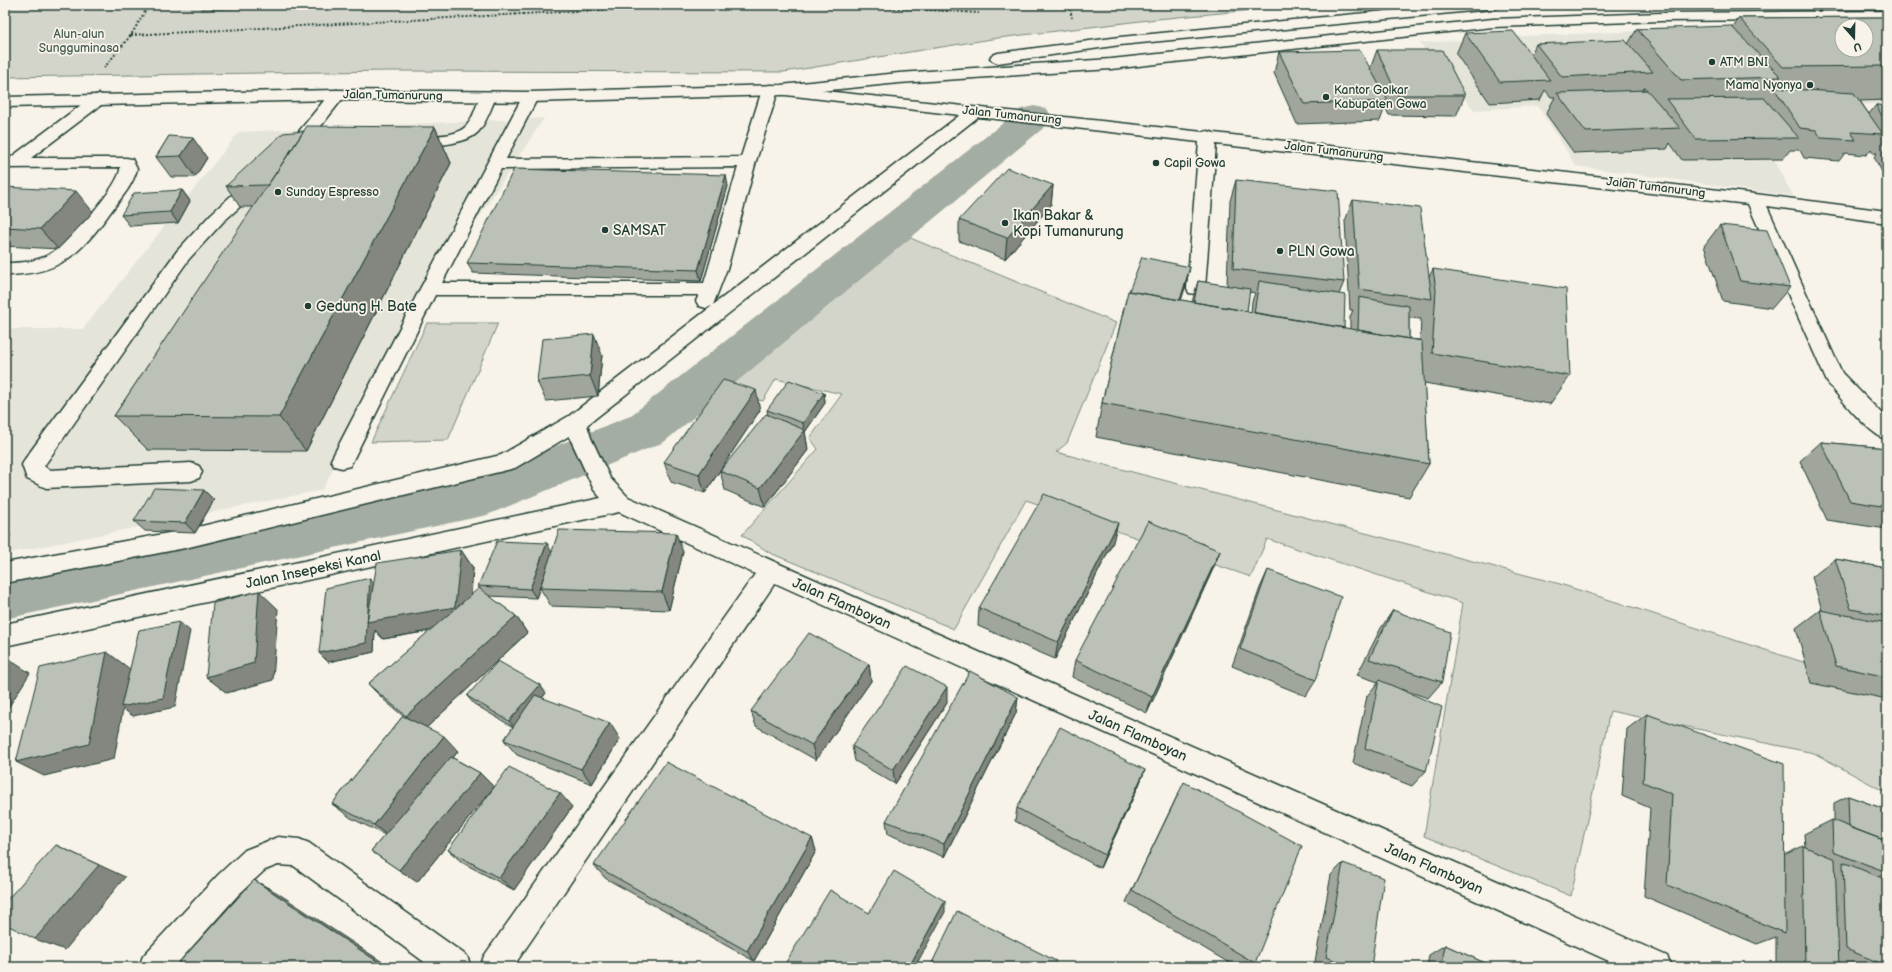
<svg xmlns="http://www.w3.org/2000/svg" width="1892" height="972" font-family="'Balsamiq Sans',sans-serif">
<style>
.built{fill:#e5e4d9}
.green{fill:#d3d5ca;stroke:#79897f}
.water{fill:#a4ada3;stroke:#6f8077}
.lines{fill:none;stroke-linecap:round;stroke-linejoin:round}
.canal{fill:#a4ada3;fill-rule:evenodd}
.street-casing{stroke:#1f3d34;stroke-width:3}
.secondary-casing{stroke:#1f3d34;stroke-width:3}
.path{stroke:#1f3d34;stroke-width:2;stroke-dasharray:2 2;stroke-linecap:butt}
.street{fill:#f7f3e8;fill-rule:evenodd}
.secondary{fill:#f7f3e8;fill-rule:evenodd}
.wall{fill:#a1a69d;stroke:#1f3d34;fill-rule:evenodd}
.shaded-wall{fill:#83877f;stroke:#1f3d34}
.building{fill:#bbc1b6;stroke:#1f3d34;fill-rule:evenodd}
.poi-dot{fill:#1f3d34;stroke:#f7f3e8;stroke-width:1.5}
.labels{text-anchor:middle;stroke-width:3.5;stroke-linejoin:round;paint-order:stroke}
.far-park-label{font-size:12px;fill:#435b52;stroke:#f7f3e8}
.far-poi-label{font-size:12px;fill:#1f3d34;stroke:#f7f3e8;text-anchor:start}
.far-street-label{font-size:12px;fill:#1f3d34;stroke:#f7f3e8}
.poi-label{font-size:14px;fill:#1f3d34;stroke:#f7f3e8;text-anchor:start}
.street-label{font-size:14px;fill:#1f3d34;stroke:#f7f3e8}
</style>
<rect width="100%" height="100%" fill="#f7f3e8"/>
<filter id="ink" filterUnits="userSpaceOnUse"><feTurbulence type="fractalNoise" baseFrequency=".025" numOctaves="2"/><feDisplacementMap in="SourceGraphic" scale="8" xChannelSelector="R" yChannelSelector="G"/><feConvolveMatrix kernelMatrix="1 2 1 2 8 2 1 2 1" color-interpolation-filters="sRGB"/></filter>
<g filter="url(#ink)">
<path class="built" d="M1887,27v77l-140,2 46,90 -217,-30 -38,-60 -64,4 -54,-67 104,-7 186,-8 132,22h24z
M544,118l-128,196 -94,176 -317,64v-225h78l156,-197z"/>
<path class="green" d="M5,5h1301l-149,14 -159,19 -214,34 -395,-1 -384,6z
M908,237l208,86 -49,120 -11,9 504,132 327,105v104l-73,-40 -204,-42 -39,185 -147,-60 39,-233 -196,-64 -16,38 -225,-77 -72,129 -184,-76 -28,-18 76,-86 -8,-11 32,-44 -66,-15 -13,22 -40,-9 51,-47z
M427,323h71l-50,117 -77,2z"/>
<path class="water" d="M207,5h108l-115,5z"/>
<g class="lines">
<path class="canal" d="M1034,106l13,3 5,8 -5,8 -383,317 -177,73 -482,104v-46l476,-97 149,-60 391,-307z"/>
<defs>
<path id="street" d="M770,85l433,47 5,-1 6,2 541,61 132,17v12l-120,-17 75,167 45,46v21c-18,-6 -47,-42 -60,-58l-79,-178 -532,-60 -11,144 -2,5 -7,1 -7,-1 -2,-5 12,-146 -221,-25 -391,308 4,13 19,40 18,19 1039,459 4,11h-49l-847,-384 -262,384h-33l4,-11 271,-382 -136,-62 -614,134v-22l596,-126 -7,-8 -25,-54 -54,32 -8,2 -322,78 -180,35v-20l180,-33 316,-75 68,-39 143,-110 -6,2 -7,-2 -3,-5 3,-6h-264l-85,171 -8,2 -8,-2 -3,-6 89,-171 104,-195h12l2,3 -32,62 235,-2 21,-67 2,-3zM777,94l183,21 -247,190 15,-39 28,-105zM738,167l-34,116h-262l59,-114z
M337,90l6,2 2,3 -2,3 -44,56 -6,1 -6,-1 -2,-4 2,-4 44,-54z
M488,92l6,2 2,3c-5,11 -9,24 -17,34 -11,14 -58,18 -75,13l-2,-3 2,-3c19,-5 50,3 63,-13 8,-9 9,-22 15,-31z
M99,94l6,2 2,3 -2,3 -74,56h95l6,1 5,10c-4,16 -15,28 -25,41 -31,43 -51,65 -107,65v-12c16,0 31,-1 45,-9 15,-8 73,-71 70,-87l-115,1v-10h5l83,-62z
M258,176l6,1 3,4 -3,4 -41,37 -34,37 -145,207 5,4 142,-7 8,3 3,6 -3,6 -8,3 -145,7 -19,-9 -5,-14 3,-6 152,-208 34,-37 41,-37z
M278,837l21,2 10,4 158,113 4,11h-40l-137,-101 -16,-1 -13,5 -27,25 -64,72h-35l4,-11 75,-81 27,-25z"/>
<path id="secondary" d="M1448,5h51l-2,3 -5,1 -372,36 -122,18 -5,-2 -3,-3 3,-3 5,-2 122,-16z
M1887,11v8l-226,2 -168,6 -382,42 -212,14 -118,12 -251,7 -193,-2 -332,7v-10l332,-7 193,2 251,-7 118,-12 212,-14 382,-40 168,-6z"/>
</defs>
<use href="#street" class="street-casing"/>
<use href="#secondary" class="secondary-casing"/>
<path class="path" d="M850,5l129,8
M1069,5l3,13
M131,35l559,-30
M104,68l27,-33 18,-30"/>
<use href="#street" class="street"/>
<use href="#secondary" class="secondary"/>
</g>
<path class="wall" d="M446,5h36l-3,5h-31z
M1887,17v83l-27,1 9,13 7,-9 11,1v75l-13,-24 3,-4h-4l-2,-4 -5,6 -21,-2 -6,8 -35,-3 -4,-8h-10l-7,9 -101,1 -12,-17 -3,6 -93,4 -28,-39 9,-17h-4l-6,-7 -5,10 -50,3 -34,-49 9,-21 66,22 5,-11h92l9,-15 96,-1 6,-10zM1645,87l2,3h-4z
M1377,50l88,45 -9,21 -67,-1 -4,-8 -5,14 -83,3 -23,-51 5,-21 91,17z
M435,127l16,36 -145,288 -158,-1 -34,-34 140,-209h-14l-14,-21z
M169,136l38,22 -12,19h-24l-15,-20z
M1236,180l108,102 -5,12 5,34 6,1v-12l3,-7h-3l-5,-89 8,-21 76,77 4,-8 137,107 -20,28 -126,-21 5,81 -20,33 -313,-60 6,-34 24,-104 64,-32 -5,21 -4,12 11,2 6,-21 29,5 3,-85zM1249,292l6,1 -3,8 -1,11 -4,-1zM1409,318l12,1 -1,21 -11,-1z
M1053,185l-2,20 -46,54 -46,-18v-21z
M728,186l-27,95 -228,-8 -6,-10z
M5,187l88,25 -35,37 -53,-3z
M182,190l8,11 -12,22 -48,3 -9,-11z
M1720,225l70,62 -18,21 -49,-7 -19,-55z
M602,355l-4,41 -52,5 -9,-20z
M824,393l1,10 -20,29 3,18 -43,57 -40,-17 -5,-19 48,-56 -1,-5z
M760,410l-55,83 -34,-11 -7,-20z
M1821,442l66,6v81l-60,-9 -27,-59z
M214,500l-19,33 -50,-2 -11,-10z
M1113,542l-58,117 -77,-33 1,-18z
M461,550l12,18 -2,28 10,-6 -3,-4 74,-34h131l-14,58 -118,-4 -11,-18 3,-8 -7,18 -47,-2 27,20 11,17 -101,95 32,23 -5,7 27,15 14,14 -77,95 -46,-31 14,-16 -34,-17 -19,-14 71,-88 -19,-16 -16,-16 62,-53 -47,8 -8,-9 -1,22 -46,10 -9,-9 51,-75 4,4z
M1220,551l-7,18 -66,144 -75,-36 3,-17z
M1835,559l52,9v131l-76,-16 -15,-55 24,-18h2l-10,-33z
M1268,570l48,110 -10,16 -74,-30 28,-78z
M1393,610l49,72 -14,16 -27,-9 25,82 -14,15 -59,-23 14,-67 11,-14 -21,-7 24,-47z
M869,664l2,17 -55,79 -60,-34 -5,-15z
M546,693l-4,5 78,41 -28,45 -75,-29 -13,-15 9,-13 -39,-23 -7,-8z
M1018,697l-2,16 -72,144 -56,-23 -2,-13z
M947,703l-52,81 -40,-23 -3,-15z
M1647,714l137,141 19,-9 2,1 -1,-13 28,-14 2,1v-18l14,-7 39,14v157h-111v-30l-19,7 -113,-48 6,-88 -28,-12 5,-67zM1883,874v4l-5,-2z
M1145,770l-6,15 -39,83 -85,-47 2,-13z
M1177,796l78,167 -4,4h-15l-110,-65z
M572,807l-58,83 -51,-27 -15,-13z
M812,838l4,13 -62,110 -149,-83 -11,-13z
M1343,863l28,104h-57l17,-92z
M1445,945l49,22h-67l2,-12z"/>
<path class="shaded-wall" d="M477,5h5l-3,5z
M435,127l16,36 -145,288 -27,-34z
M193,138l14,20 -12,19 -14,-21z
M726,175l2,11 -27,95 -3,-11z
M1053,185l-2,20 -46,54 2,-21z
M182,190l8,11 -12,22 -8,-11z
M76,191l17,21 -35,37 -18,-20z
M1190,267l-5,21 -14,44 5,-21z
M5,332l5,5 -5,8z
M594,334l8,21 -4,41 -8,-20z
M756,390l4,20 -55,83 -6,-19z
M824,393l1,10 -20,29 3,18 -43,57 -5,-19 44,-57 -1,-8z
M204,490l10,10 -19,33 -10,-10z
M1118,523l-5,19 -58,117 3,-17z
M5,531l6,4 -6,7z
M676,533l7,19 -14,58 -7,-18z
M547,543l5,10 -16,45 -6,-9z
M461,550l12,18 -5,56 -85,15 -8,-9 -1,22 -46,10 -9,-9 51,-75 8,9z
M1220,551l-7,18 -66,144 5,-16z
M259,591l19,18 -5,71 -46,13 -21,-16z
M516,616l11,17 -105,99 -16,-16z
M179,622l11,9 -15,76 -42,9 -10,-7 -9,50 -70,17 -28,-14 91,-110 23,17z
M5,657l25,16 -25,40z
M869,664l2,17 -55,79 -4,-15z
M540,685l6,8 -30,36 -7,-8z
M947,687v16l-52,81 -2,-14z
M1018,697l-2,16 -72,144v-13z
M610,723l10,16 -28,45 -11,-15z
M444,736l14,15 -66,88 -18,-14z
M1145,770l-6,15 -39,83 5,-13z
M480,773l14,14 -77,95 -18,-12z
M560,793l12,14 -58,83 -15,-12z
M812,838l4,13 -62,110 -7,-10z
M56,845l69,32 -60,73 -30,-11z
M254,880l22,12 114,75h-4z
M945,901v11l-30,55h-6z"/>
<path class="building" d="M1887,17v49l-104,1 -44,-49zM1842,26h24v24h-24z
M1731,26l50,51 -100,3 -44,-51z
M1513,31l37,49 -50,2 -35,-49z
M1625,40l28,32 -91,5 -26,-33z
M1360,50l28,51 -84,3 -25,-52z
M1377,50h65l23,45h-68z
M1774,88l80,5 29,41 -32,-2 5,8 -35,-2 -5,-8 -16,-2z
M1647,90l33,38 -94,4 -29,-39z
M1764,98l35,40 -103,1 -30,-40z
M1876,105l11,1v19z
M307,126l128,1 -156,290 -165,-1z
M304,131l-36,54 -42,1 57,-53z
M169,136l24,2 -12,18 -25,1z
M1007,168l46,17 -46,53 -48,-18z
M514,169l212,6 -28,95 -231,-7z
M1236,180l102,11 6,91 -111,-13z
M5,187l71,4 -36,38 -35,-2z
M182,190l-12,22 -49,3 13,-22z
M1353,200l67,8 12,91 -73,-10z
M1720,225l47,5 23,57 -50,-6z
M1142,257l48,10 -10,33 -51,-9z
M1433,269l133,20 4,87 -138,-23 4,-63z
M1198,281l52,8 -3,22 -53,-9z
M1259,281l86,14 -1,33 -90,-15z
M1128,291l294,50 7,123 -327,-61z
M1359,297l50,9v33l-51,-9z
M594,334l-4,42 -53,5 5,-42z
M723,380l33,10 -57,84 -35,-12z
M789,380l35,13 -21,30 -36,-13z
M766,414l39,16 -45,58 -40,-17z
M1821,442l66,6v59l-37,-6z
M154,488l50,2 -19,33 -51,-2z
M1044,494l74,29 -60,119 -79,-34z
M1148,521l72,30 -68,146 -77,-37z
M559,530l117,3 -14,59 -122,-4z
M497,541l50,2 -17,46 -52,-3z
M461,550l-6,57 -88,15 10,-59z
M1835,559l52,9v48l-36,-7z
M1268,570l73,27 -25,83 -76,-31z
M370,578l-4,65 -47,10 7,-65z
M479,588l37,28 -110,100 -38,-32z
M259,591l-5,72 -48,14 7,-74z
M1393,610l57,22 -8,50 -73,-23z
M1820,610l67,13v54l-51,-11z
M179,622l-16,76 -42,9 18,-77z
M809,633l60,31 -57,81 -61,-34z
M107,652l-18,92 -73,18 24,-94z
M498,661l42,24 -31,36 -42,-25z
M907,666l40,21 -54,83 -41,-24z
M970,671l48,26 -74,147 -58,-23z
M1379,680l63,27 -16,64 -61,-23z
M535,695l75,28 -29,46 -77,-29z
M1647,714l137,50 1,169 -118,-48 5,-91 -29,-12z
M403,716l41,20 -70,89 -42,-21z
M1060,727l85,43 -40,85 -88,-47z
M451,757l29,16 -81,97 -28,-19z
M666,762l146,76 -65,113 -153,-86z
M509,767l51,26 -61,85 -51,-28z
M1184,782l118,64 -47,117 -123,-73z
M1848,796l39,14v35h-1v-4l-37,-14z
M1832,820l54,21 1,31 -54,-20z
M56,845l43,20 -64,74 -30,-15v-22z
M1803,846l32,13 4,108h-34z
M1843,862l44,18v86l-41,-17z
M1343,863l41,15 -13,89h-18l-27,-10z
M894,871l51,30 -36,66h-126l47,-77 39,23z
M254,880l132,87h-211z
M957,911l99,50 -3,6h-123z
M1445,945l49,22h-53z"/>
</g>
<g class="poi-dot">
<circle cx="1712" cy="62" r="4"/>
<circle cx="1810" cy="85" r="4"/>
<circle cx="1326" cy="97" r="4"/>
<circle cx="1156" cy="163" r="4"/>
<circle cx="278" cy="192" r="4"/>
<circle cx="1005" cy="223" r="4"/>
<circle cx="605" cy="230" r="4"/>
<circle cx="1280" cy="251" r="4"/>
<circle cx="308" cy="306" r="4"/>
</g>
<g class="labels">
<g class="far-park-label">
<text x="79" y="38">Alun-alun<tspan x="79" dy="14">Sungguminasa</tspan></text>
</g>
<g class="far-poi-label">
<text x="1720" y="66">ATM BNI</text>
<text x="1802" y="89" text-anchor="end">Mama Nyonya</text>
<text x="1334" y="94">Kantor Golkar<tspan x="1334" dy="14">Kabupaten Gowa</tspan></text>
<text x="1164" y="167">Capil Gowa</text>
<text x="286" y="196">Sunday Espresso</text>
</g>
<g class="far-street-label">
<text transform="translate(393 95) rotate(1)" y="4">Jalan Tumanurung</text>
<text transform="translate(1012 115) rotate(6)" y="4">Jalan Tumanurung</text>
<text transform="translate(1334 151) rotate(7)" y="4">Jalan Tumanurung</text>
<text transform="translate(1656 187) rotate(7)" y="4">Jalan Tumanurung</text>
</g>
<g class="poi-label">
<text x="1013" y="220">Ikan Bakar &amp;<tspan x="1013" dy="16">Kopi Tumanurung</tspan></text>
<text x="613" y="235">SAMSAT</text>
<text x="1288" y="256">PLN Gowa</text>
<text x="316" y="311">Gedung H. Bate</text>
</g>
<g class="street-label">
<text transform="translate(313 569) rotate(-12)" y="5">Jalan Insepeksi Kanal</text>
<text transform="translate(842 603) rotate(24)" y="5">Jalan Flamboyan</text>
<text transform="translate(1138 735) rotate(24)" y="5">Jalan Flamboyan</text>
<text transform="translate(1434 868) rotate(24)" y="5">Jalan Flamboyan</text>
</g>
</g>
<rect width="1892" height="972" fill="none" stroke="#f7f3e8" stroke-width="20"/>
<rect x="10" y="10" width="1872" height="952" fill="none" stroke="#1f3d34" stroke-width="1.5" filter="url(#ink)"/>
<g transform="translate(1854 38) rotate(160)"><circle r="19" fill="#f7f3e8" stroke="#a1aaa0"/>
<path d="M0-3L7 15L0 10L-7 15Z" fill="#1f3d34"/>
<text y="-6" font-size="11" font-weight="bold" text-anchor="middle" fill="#1f3d34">U</text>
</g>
</svg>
